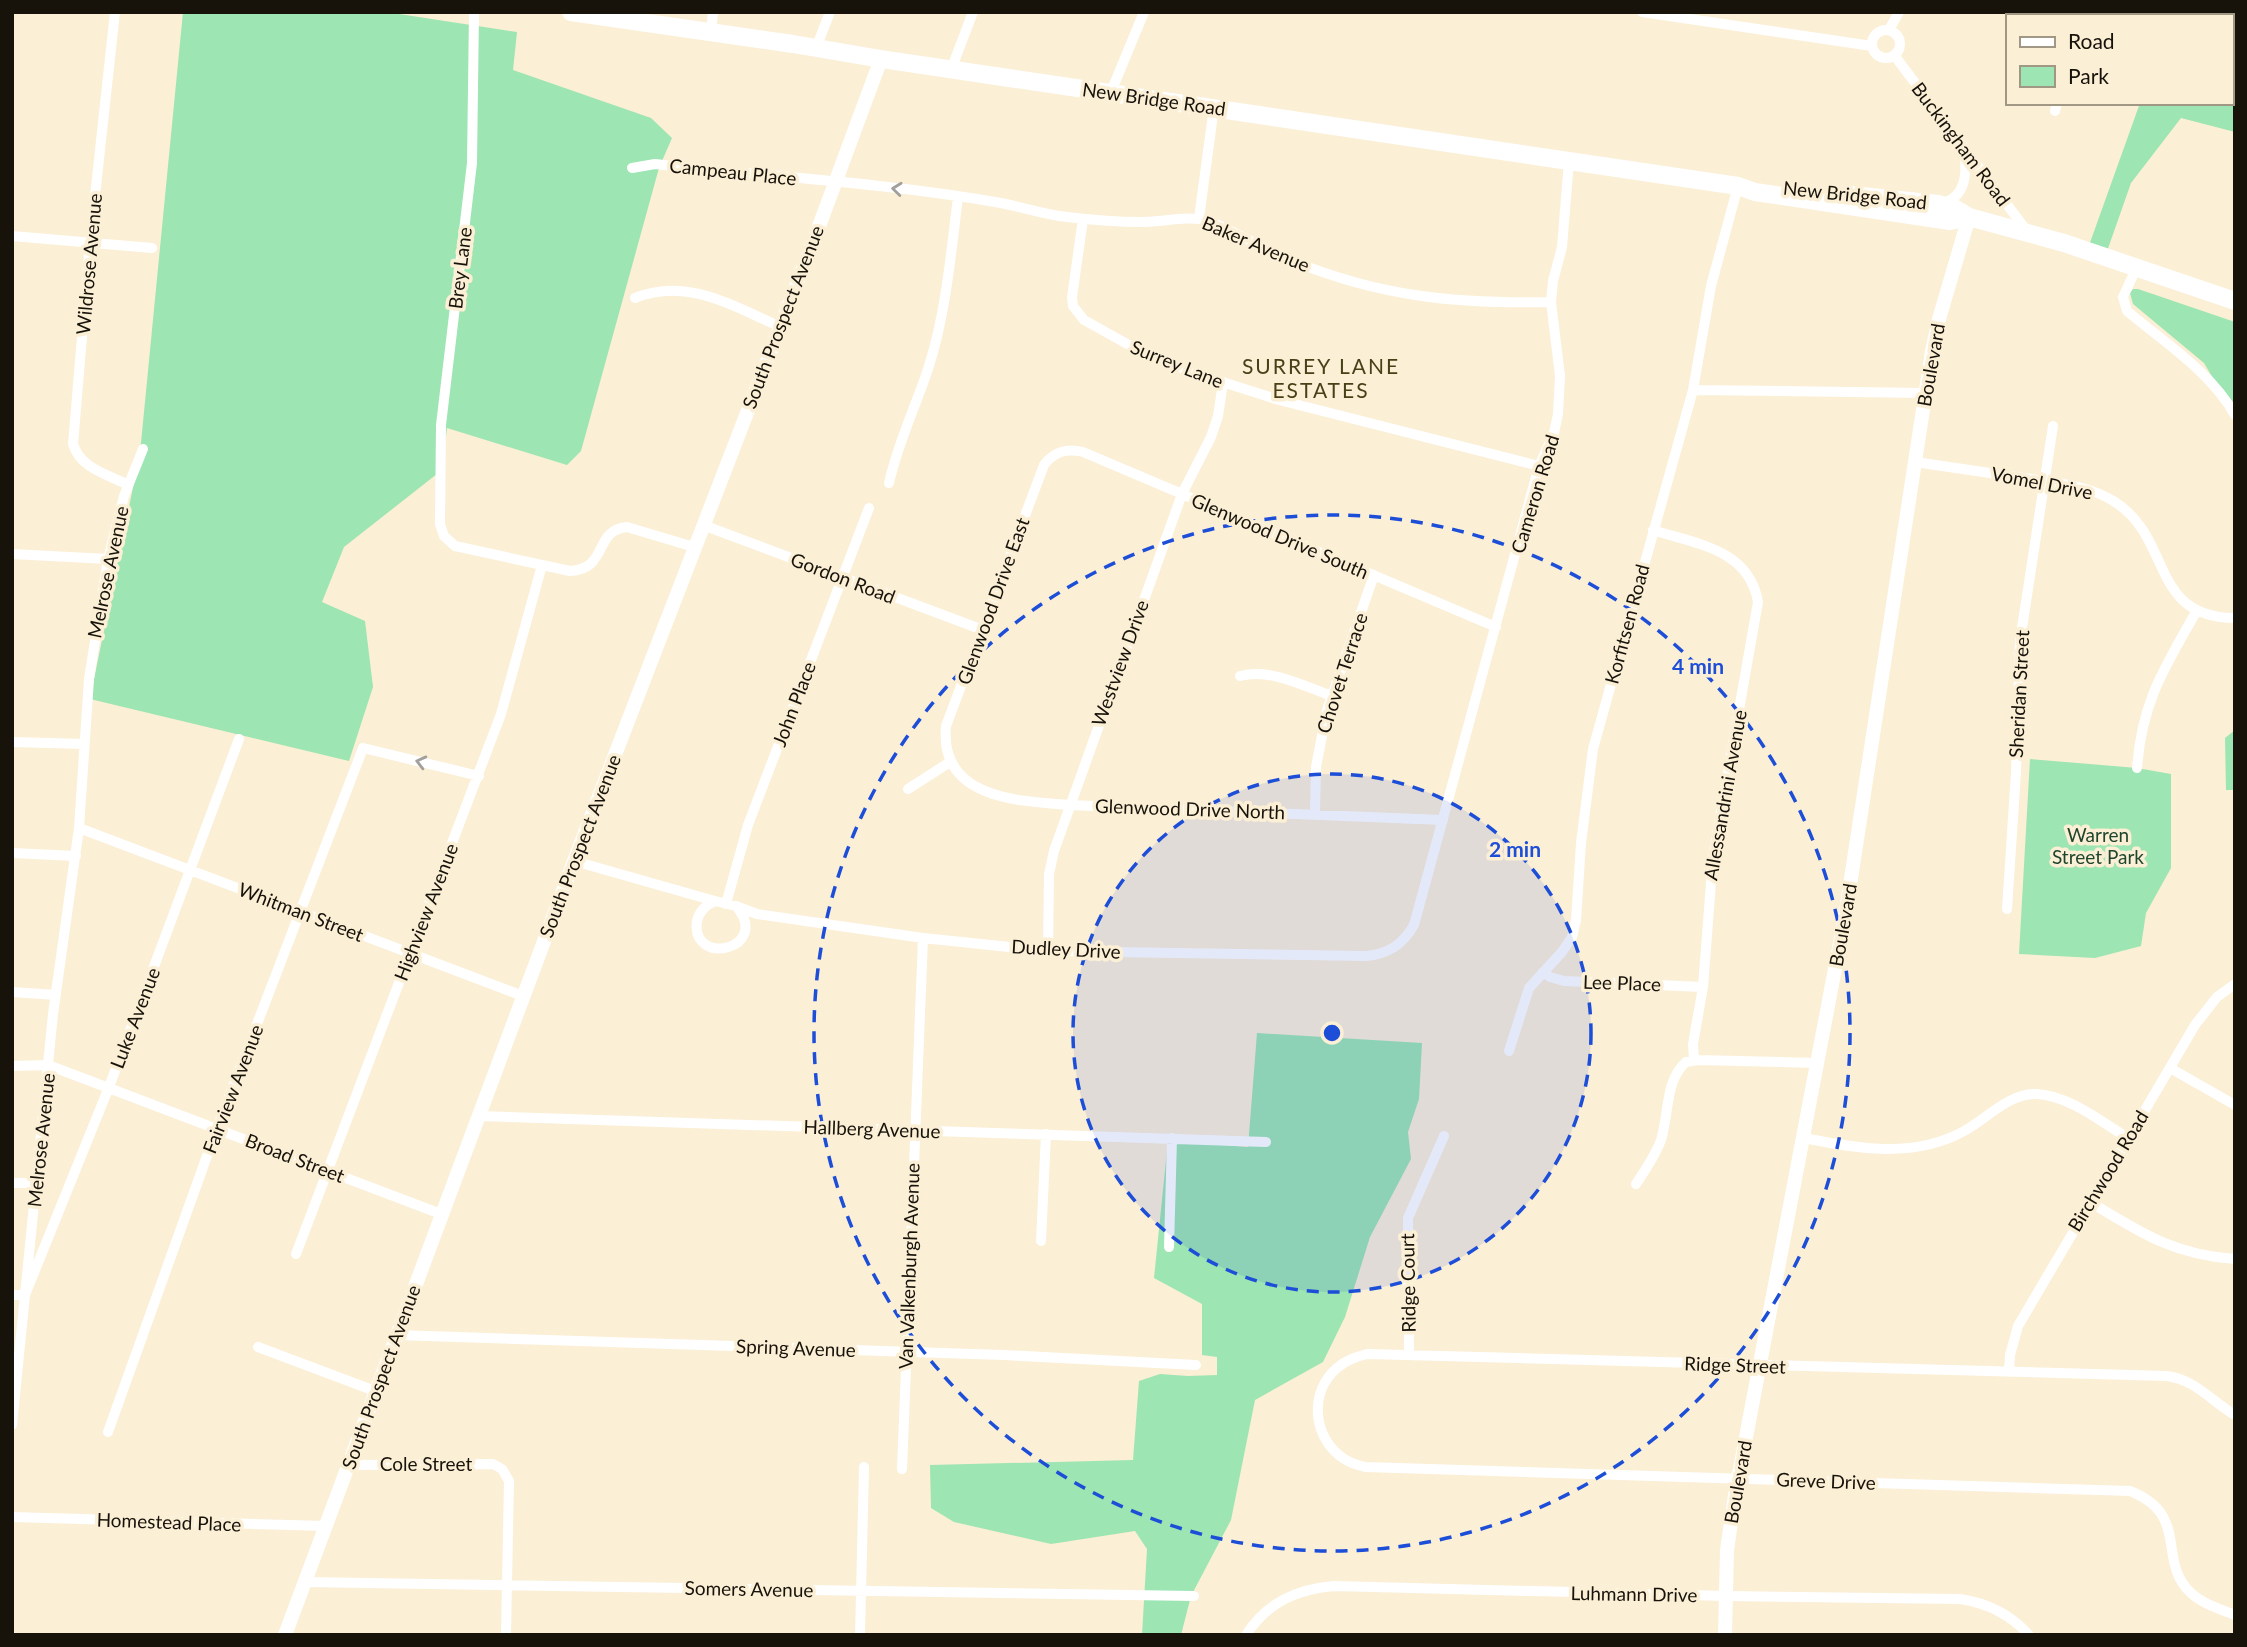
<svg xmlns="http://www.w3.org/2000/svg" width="2247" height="1647" font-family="Lato,sans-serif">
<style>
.green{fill:#9de5b2}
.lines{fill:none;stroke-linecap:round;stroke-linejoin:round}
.minor{stroke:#fff;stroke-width:10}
.tertiary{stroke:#fff;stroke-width:14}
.primary{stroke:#fff;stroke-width:18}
.oneway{stroke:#a2a09d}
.ring{fill:none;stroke:#1d4ed8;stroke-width:3.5;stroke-dasharray:12 9}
.labels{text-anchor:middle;stroke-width:7;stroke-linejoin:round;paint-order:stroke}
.street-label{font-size:19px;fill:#17120a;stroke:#fbefd6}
.park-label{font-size:19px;fill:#1f462d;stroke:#fbefd6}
.neighbourhood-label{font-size:21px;letter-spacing:2px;fill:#484118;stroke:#fbefd6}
.centre{fill:#1d4ed8;stroke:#fbefd6;stroke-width:3.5}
.ring-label{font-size:21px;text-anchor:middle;font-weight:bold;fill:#1d4ed8;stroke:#fbefd6;stroke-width:7;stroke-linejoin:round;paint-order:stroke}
</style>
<rect width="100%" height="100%" fill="#fbefd6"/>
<path class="green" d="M183,12h203l131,20 -4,38 138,48 21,20 -13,30 -78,283 -14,14 -120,-37 -5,42 -98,77 -22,55 43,19 8,66 -24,74 -259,-62 50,-246z
M2173,12h62v120l-54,-14 -50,65 -26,74 -18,-6 53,-148h91v-87h-60z
M2133,289h5l97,33v93l-31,-52 -71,-59 -3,-11z
M2235,730v60h-9l-1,-52z
M2030,759l107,9 34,6v94l-25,45 -5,33 -46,12 -76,-4z
M1257,1033l165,10 -3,56 -11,33 3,27 -41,78 -25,80 -22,45 -68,38 -24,120 -40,76 -10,39h-39l5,-86 -12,-18 -84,13 -97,-22 -23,-14 -1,-43 203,-5 6,-79 21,-7 28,2 29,-1v-18l-15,-2v-51l-48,-26 14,-137 80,6z"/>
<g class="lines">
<path class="minor" d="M115,12l-25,230 -17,202c7,24 34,30 55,41
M474,12l-2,151 -31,262 -1,99 4,12 11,10 115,25c39,-2 23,-41 57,-44l67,20
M1642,12l230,34
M2092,16l2,-4
M1889,30l10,-18
M1872 44a14 14 0 1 1 28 0a14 14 0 1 1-28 0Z
M711,32l2,-20
M816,48l14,-36
M1894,55l133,176
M951,70l22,-58
M1111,92l33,-80
M2055,111l2,-8
M632,168l23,-4c112,12 229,19 340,38 24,4 47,12 72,15 25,3 50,5 75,5 23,0 45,-7 68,-1 28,13 55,28 83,40 88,36 164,43 258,41
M1940,204c27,-6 28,-33 23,-55
M1199,218l15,-111
M1083,219l-11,78 1,9 11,14 45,25 62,27 88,28 260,66
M12,236l140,12
M2136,269l-13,28 4,14c37,31 84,61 108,104
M635,298c52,-21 97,8 144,28
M1693,390l233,3
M1915,462c34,5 68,10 102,15 33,5 70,7 98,25 58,37 34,115 120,116
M889,483c9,-41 27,-77 40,-117 17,-54 22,-113 29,-169
M703,525l280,105
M1653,530c43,14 96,19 105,72l-45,255 -10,130 -10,57 1,16
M12,554l96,5
M1240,676c31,-8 63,10 92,20
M12,742l72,2
M2137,768c5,-67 27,-99 59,-156
M908,789l42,-27
M1315,814l1,-47 11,-57 47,-135
M1443,820l-374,-15c-53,-4 -130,-7 -123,-79l98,-261c10,-13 22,-17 39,-13l413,175
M79,828l444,168
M12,853l64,3
M574,861l141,40
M726,904l22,-79 121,-317
M736,906c37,43 -46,62 -39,15 2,-10 9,-16 18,-20l21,5 21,8 166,24 125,13 318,5c23,-2 37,-12 48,-31l125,-459 15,-33 4,-19 2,-38 -9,-74 2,-21 9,-34 7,-86
M2007,909l9,-137 4,-131 33,-215
M1048,951l1,-77 5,-23 128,-357 29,-57 7,-21 5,-33
M1543,972l7,5 14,4 139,6
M12,992l44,3
M1509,1051l20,-63 33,-36 10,-15 4,-17 5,-77 12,-94 100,-359 18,-104 27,-100
M12,1066l36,-1 393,149
M2170,1068l65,37
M478,1116l788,26
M1804,1138c55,11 111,21 162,-8 23,-13 43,-37 71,-36 33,2 63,27 91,44
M12,1183h25
M1636,1184c10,-15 19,-28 25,-44 8,-25 4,-60 25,-78l12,-2 120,3
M2090,1202c51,31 84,53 145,57
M1041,1241l5,-107
M1169,1247l3,-109
M296,1254l205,-540 41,-149
M12,1295h13l84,-208 130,-348
M396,1335l608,20 192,10
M258,1347l117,44
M1409,1355l-1,-137 36,-82
M2009,1372l1,-17 8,-29 177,-301 22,-28 18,-13
M2235,1415c-24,-14 -39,-35 -68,-39l-800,-22c-11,3 -21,6 -30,14 -27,23 -25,66 3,88 7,6 17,9 25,11l765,24c61,24 26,70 61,102 12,11 29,16 44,22
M12,1425l41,-411 26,-186 10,-149 19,-120 16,-63 19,-47
M108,1432l109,-304 146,-380 116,28
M349,1465l144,-1 9,5 7,12 -3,154
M902,1469l21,-531
M12,1517l313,9
M304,1582l890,14
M860,1635l4,-168
M1246,1635c21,-32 50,-46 88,-49l392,10 234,3c28,4 50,15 69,36"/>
<path class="tertiary" d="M285,1635l289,-774 244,-632 63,-170
M1725,1635l2,-85 8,-55 111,-584 86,-560 7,-32 30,-102"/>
<path class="primary" d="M571,12l222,32 88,15 857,127 17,6 195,29 19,-4
M1852,195l86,9 16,4 15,9 95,26 171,58"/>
</g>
<defs><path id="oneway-chevron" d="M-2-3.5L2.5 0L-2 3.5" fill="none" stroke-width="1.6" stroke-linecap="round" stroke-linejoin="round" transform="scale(1.75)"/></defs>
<g class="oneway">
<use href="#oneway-chevron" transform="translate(897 189) rotate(-174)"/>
<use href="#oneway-chevron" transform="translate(421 762) rotate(-166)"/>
</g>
<circle cx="1332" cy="1033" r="259" fill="#1d4ed8" fill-opacity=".12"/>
<g class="ring">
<circle cx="1332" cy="1033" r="259"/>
<circle cx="1332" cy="1033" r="518"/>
</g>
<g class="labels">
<g class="street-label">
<text transform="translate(1154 99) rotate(8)" y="7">New Bridge Road</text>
<text transform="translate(1961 144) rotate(53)" y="7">Buckingham Road</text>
<text transform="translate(733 172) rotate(6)" y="7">Campeau Place</text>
<text transform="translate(1855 195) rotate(6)" y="7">New Bridge Road</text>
<text transform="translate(1256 244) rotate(23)" y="7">Baker Avenue</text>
<text transform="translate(89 264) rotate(-85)" y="7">Wildrose Avenue</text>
<text transform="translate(460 268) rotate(-83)" y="7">Brey Lane</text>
<text transform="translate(783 317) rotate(-69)" y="7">South Prospect Avenue</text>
<text transform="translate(1177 364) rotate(22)" y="7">Surrey Lane</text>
<text transform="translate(1931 365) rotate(-80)" y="7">Boulevard</text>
<text transform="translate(2042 483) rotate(11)" y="7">Vomel Drive</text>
<text transform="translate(1535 494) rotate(-73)" y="7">Cameron Road</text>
<text transform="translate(1280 536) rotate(23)" y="7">Glenwood Drive South</text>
<text transform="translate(108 572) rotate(-78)" y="7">Melrose Avenue</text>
<text transform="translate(843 578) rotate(21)" y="7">Gordon Road</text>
<text transform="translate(993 601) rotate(-70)" y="7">Glenwood Drive East</text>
<text transform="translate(1627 624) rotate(-75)" y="7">Korfitsen Road</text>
<text transform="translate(1120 663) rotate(-70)" y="7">Westview Drive</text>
<text transform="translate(1342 673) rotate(-72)" y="7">Chovet Terrace</text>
<text transform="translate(2019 694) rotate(-87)" y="7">Sheridan Street</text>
<text transform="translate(794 704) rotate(-69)" y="7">John Place</text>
<text transform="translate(1725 795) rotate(-80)" y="7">Allessandrini Avenue</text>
<text transform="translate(1190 809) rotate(2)" y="7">Glenwood Drive North</text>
<text transform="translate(580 846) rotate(-69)" y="7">South Prospect Avenue</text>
<text transform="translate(301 912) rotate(21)" y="7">Whitman Street</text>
<text transform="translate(426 912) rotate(-69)" y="7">Highview Avenue</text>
<text transform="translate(1843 925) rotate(-80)" y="7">Boulevard</text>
<text transform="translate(1066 949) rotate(3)" y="7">Dudley Drive</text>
<text transform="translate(1622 983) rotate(2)" y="7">Lee Place</text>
<text transform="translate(135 1018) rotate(-69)" y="7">Luke Avenue</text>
<text transform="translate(233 1089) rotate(-69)" y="7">Fairview Avenue</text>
<text transform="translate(872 1129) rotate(2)" y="7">Hallberg Avenue</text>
<text transform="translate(41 1140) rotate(-84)" y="7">Melrose Avenue</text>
<text transform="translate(295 1158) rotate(21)" y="7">Broad Street</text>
<text transform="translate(2108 1171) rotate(-59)" y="7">Birchwood Road</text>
<text transform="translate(909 1266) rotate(-88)" y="7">Van Valkenburgh Avenue</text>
<text transform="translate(1408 1283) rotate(-91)" y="7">Ridge Court</text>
<text transform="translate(796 1348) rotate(2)" y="7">Spring Avenue</text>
<text transform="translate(1735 1365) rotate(2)" y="7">Ridge Street</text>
<text transform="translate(381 1377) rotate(-70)" y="7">South Prospect Avenue</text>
<text x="426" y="1471">Cole Street</text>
<text transform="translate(1826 1481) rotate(2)" y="7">Greve Drive</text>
<text transform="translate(1738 1482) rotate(-80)" y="7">Boulevard</text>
<text transform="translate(169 1522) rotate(2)" y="7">Homestead Place</text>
<text transform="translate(749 1589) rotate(1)" y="7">Somers Avenue</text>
<text transform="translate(1634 1594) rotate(1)" y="7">Luhmann Drive</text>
</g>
<g class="park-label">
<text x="2098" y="842">Warren<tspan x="2098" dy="22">Street Park</tspan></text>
</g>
<g class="neighbourhood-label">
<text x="1321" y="374">SURREY LANE<tspan x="1321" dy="24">ESTATES</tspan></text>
</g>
</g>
<circle cx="1332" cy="1033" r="10" class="centre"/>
<g class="ring-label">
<text x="1698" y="674">4 min</text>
<text x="1515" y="857">2 min</text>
</g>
<rect width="2247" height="1647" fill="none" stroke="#17120a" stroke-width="28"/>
<rect x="2006" y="14" width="228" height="91" fill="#fbefd6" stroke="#a09784" stroke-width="2"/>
<rect x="2020" y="37" width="35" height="10" fill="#ffffff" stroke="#a09784" stroke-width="2"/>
<text x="2068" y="49" font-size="21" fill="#17120a">Road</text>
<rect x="2020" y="66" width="35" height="21" fill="#9de5b2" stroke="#a09784" stroke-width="2"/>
<text x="2068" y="84" font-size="21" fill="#17120a">Park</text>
</svg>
